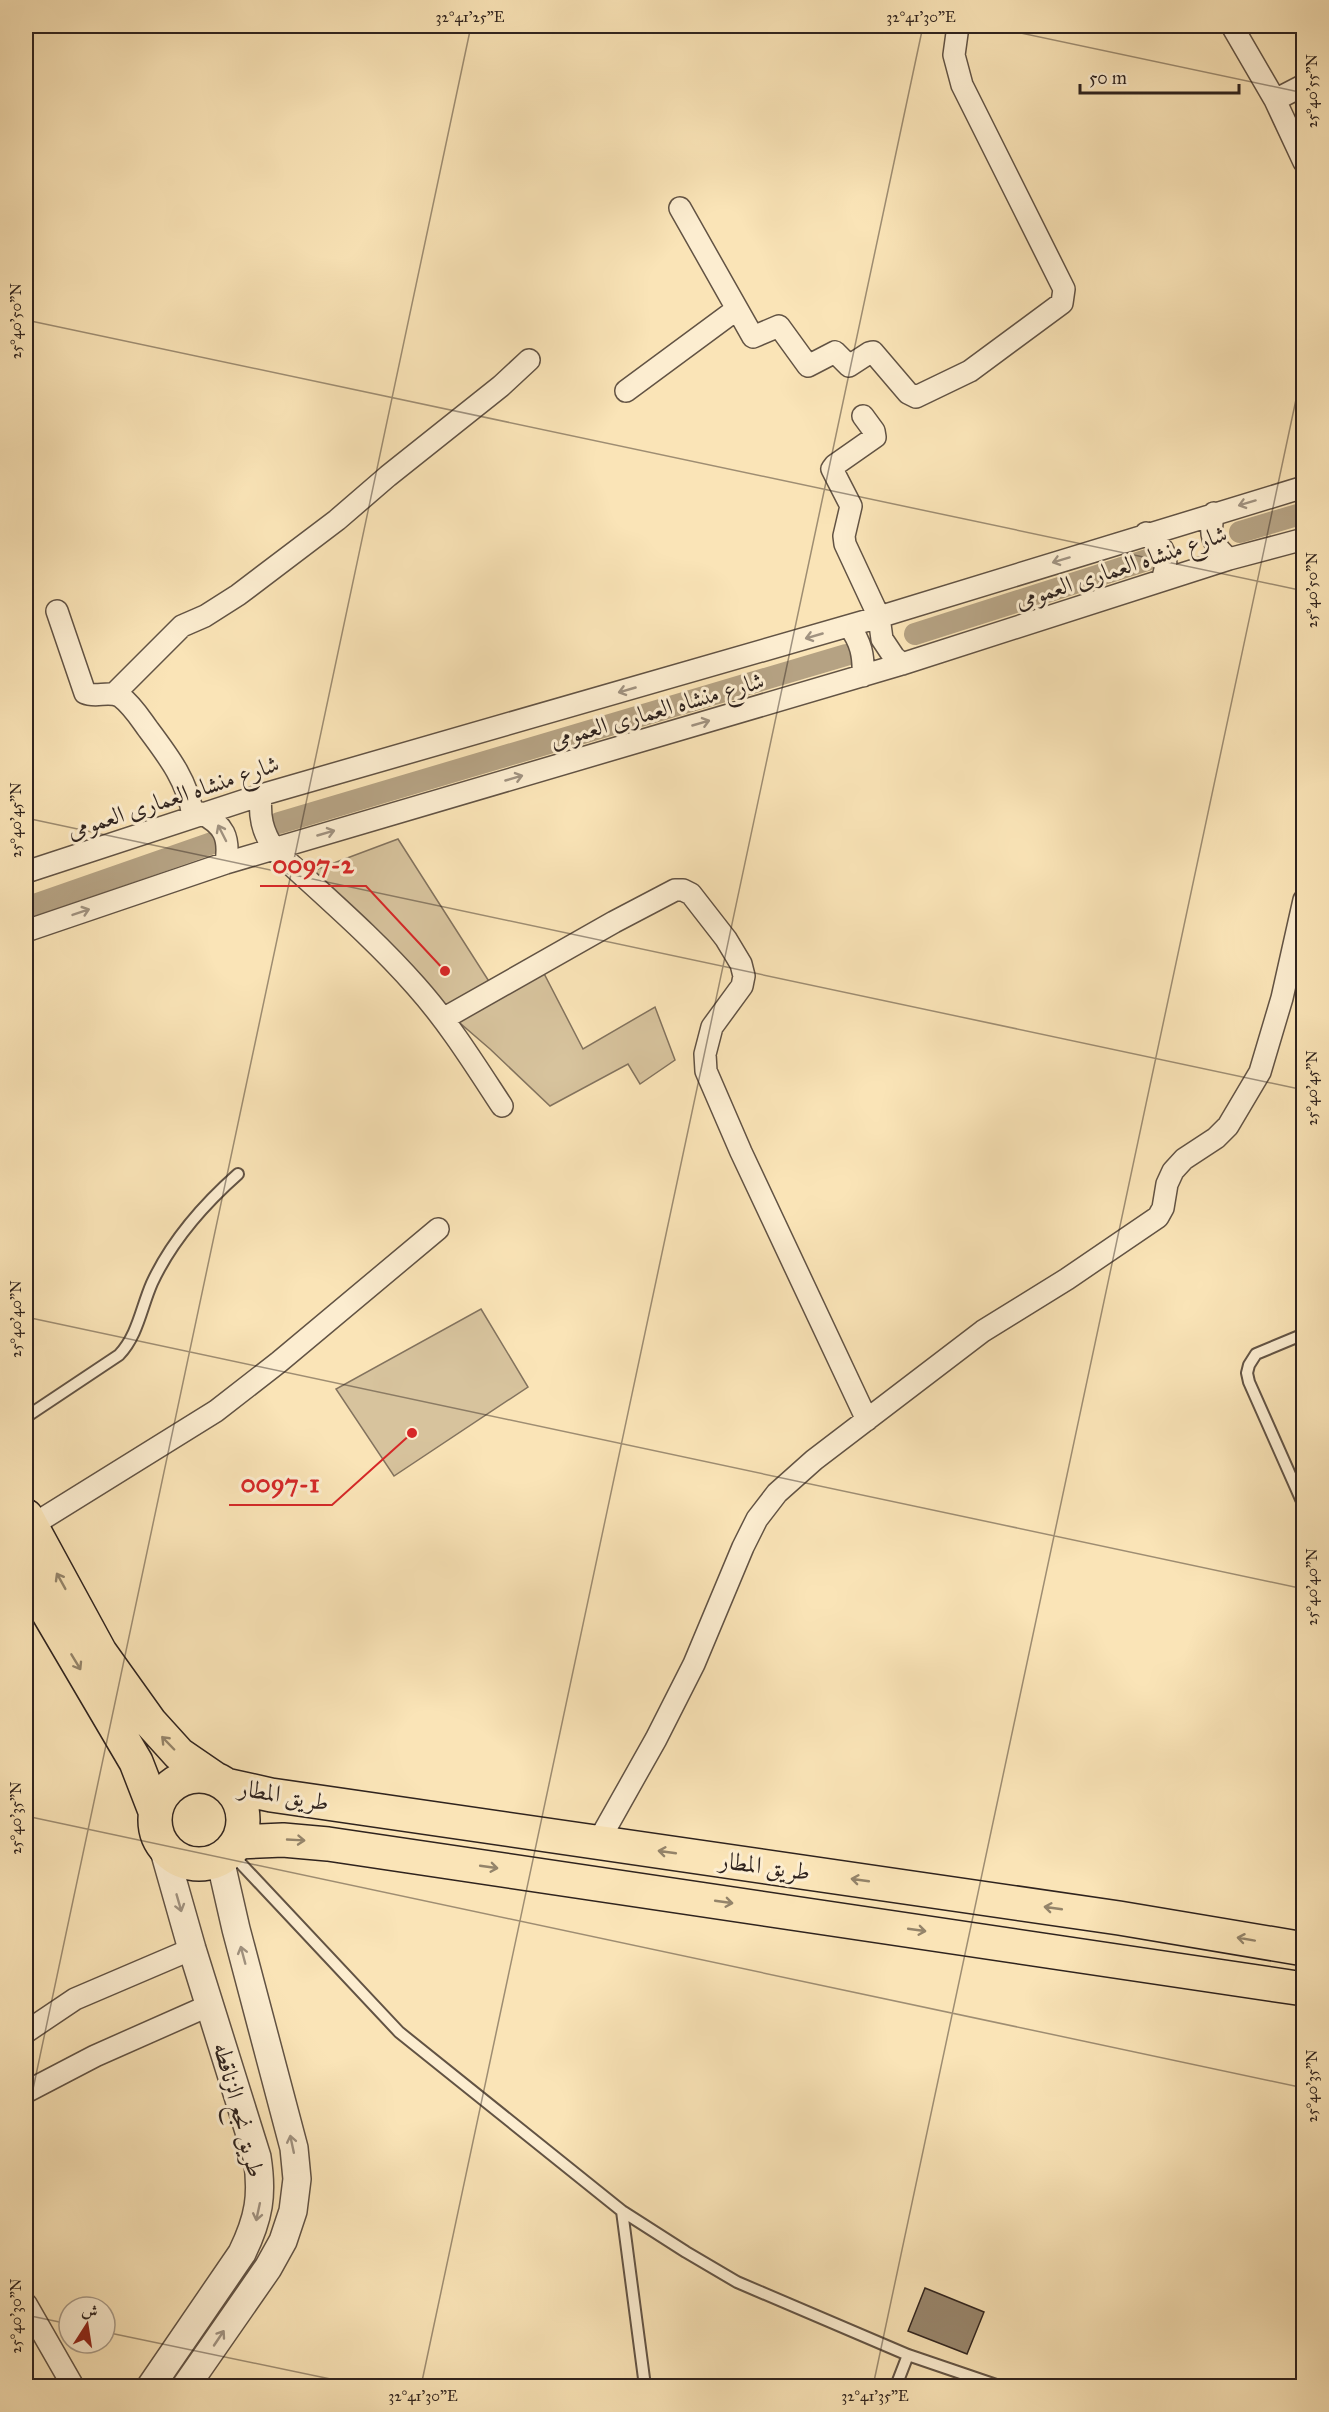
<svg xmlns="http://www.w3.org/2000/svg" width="1329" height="2412" font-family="'IM FELL Great Primer',Amiri,serif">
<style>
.green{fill:#d7c39d;stroke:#83735e;stroke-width:1.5}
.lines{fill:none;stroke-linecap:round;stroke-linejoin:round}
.canal{stroke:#b5a283;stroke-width:22}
.building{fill:#99876e;stroke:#2f231e;stroke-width:1.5}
.service-casing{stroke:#625344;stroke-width:14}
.minor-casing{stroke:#625344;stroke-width:24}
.tertiary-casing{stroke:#625344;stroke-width:30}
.primary-casing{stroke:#2f231e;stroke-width:36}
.service{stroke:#fcedd0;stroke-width:10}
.minor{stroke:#fcedd0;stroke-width:21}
.tertiary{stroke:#fcedd0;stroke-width:27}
.primary{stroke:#fae4b7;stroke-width:33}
.oneway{stroke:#a09280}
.oneway2{stroke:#94846a}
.ticks{fill:none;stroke:#2f231e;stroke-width:1.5;stroke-opacity:0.45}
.labels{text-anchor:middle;stroke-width:6;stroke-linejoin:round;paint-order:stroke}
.street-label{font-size:24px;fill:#2f231e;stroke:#fcedd0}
.leader{fill:none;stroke:#d62828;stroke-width:2}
.callout-dot{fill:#d62828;stroke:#fcedd0;stroke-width:2}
.callout-label{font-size:26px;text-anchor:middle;font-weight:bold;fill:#d62828;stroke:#fcedd0;stroke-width:6;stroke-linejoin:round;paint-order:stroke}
.neatline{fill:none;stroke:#2f231e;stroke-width:2}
.ticks-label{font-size:15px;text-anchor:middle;fill:#2f231e}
</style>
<rect width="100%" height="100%" fill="#fae4b7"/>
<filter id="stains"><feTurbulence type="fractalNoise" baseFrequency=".00333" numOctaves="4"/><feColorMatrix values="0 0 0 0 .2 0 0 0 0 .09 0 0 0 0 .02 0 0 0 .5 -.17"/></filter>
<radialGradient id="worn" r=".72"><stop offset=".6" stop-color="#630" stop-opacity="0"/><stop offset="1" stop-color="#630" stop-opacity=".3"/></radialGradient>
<path class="green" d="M398,839l92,144 47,-23 46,89 72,-42 20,53 -35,24 -12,-20 -78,42 -60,-57 -58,-50 -125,-126z
M481,1309l47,78 -134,89 -58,-87z"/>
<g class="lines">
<path class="canal" d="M1240,532l64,-19
M915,634l232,-74
M279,823l567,-168
M26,908l192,-67"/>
</g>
<path class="building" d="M925,2288l59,24 -17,42 -59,-23z"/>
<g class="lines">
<defs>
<path id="service" d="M1304,1334l-48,20 -7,11 -2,8 2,9 55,124
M26,1417l93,-62c19,-20 22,-47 33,-72 20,-43 51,-78 86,-109
M230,1852l169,180 223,179 64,41 51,30 171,73 91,31
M622,2211l23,175
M896,2386l12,-31"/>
<path id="minor" d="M1232,26l43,74 29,62
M1275,100l29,-15
M680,208l73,129 26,-11 29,40 27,-14 14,14 20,-13 4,-1 35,41 8,4 54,-26 92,-68 2,-14 -102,-204 -8,-30 4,-29
M626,391l111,-82
M863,416l11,15 1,6 -40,28 -3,4 19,37 -7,30 1,8 34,73 3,22 12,18 8,7
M1214,513c-6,21 -1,33 15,46
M1146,533c20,14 24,25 16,47
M57,611l28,82c11,5 25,-3 36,4 11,8 19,21 27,32 21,28 40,53 45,87
M849,626c12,16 15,30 14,50
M114,694l68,-68 23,-10 33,-21 99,-75 51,-44 113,-90 28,-26
M261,795c-2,21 1,36 13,54 48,45 99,88 142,137 33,37 59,79 86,120
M201,813c23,12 29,24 25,50
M26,872l235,-77 618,-178 425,-130
M26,931l200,-68 676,-199 327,-105 75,-20
M443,1019l171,-97 61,-32h8l8,4 35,45 15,25 3,12 -2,10 -30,41 -7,27 1,17 35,81 126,268
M31,1526l185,-115 63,-49 159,-133
M598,1842l58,-103 38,-75 49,-117 14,-28 20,-26 37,-33 169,-129 84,-52 91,-62 5,-9 4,-24 6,-13 11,-12 32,-21 12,-12 32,-54 22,-74 22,-98
M26,2032l49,-33 117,-50
M26,2092l69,-36 115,-51
M26,2304l47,82"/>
<path id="tertiary" d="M151,2386l91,-133c17,-35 21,-58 15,-96l-65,-208 -29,-102
M186,2386l82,-118 15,-27 10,-30 4,-32 -3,-31 -58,-219 -16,-70"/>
<path id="primary" d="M26,1516l74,136 50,70 29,32 35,24
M26,1575l110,187 19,49
M155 1820a44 44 0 1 1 88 0a44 44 0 1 1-88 0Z
M226,1785l45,10 848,123 185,31
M238,1842l45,-2 45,4 976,145"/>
</defs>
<use href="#service" class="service-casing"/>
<use href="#minor" class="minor-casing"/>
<use href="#tertiary" class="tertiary-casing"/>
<use href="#primary" class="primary-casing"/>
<use href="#service" class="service"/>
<use href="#minor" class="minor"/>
<use href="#tertiary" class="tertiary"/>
<use href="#primary" class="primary"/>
</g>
<defs><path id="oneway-shaft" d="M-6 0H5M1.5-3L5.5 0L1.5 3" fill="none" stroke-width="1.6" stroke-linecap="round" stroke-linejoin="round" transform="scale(1.5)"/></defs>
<g class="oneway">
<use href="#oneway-shaft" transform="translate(1247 503) rotate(163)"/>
<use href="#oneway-shaft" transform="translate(1061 560) rotate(163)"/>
<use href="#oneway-shaft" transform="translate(814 636) rotate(164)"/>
<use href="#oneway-shaft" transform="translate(627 690) rotate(164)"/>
<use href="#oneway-shaft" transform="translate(701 723) rotate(-16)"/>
<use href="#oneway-shaft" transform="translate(514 778) rotate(-16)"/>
<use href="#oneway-shaft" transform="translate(222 833) rotate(-117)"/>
<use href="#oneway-shaft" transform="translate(326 833) rotate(-16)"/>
<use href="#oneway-shaft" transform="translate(81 912) rotate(-19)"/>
<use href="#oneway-shaft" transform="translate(179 1903) rotate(74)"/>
<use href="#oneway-shaft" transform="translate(243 1955) rotate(-105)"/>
<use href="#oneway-shaft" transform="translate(292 2144) rotate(-102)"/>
<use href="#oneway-shaft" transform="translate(258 2212) rotate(102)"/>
<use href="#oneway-shaft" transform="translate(219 2338) rotate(-56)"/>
</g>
<g class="oneway2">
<use href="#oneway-shaft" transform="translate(61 1581) rotate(-119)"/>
<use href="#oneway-shaft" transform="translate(76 1662) rotate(59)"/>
<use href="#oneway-shaft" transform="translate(168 1743) rotate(-134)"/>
<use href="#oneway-shaft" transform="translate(296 1840) rotate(3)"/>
<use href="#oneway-shaft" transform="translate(667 1852) rotate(-172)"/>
<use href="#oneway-shaft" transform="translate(489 1867) rotate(8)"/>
<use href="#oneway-shaft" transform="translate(860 1880) rotate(-172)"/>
<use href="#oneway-shaft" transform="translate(724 1902) rotate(8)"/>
<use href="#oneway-shaft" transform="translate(1053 1908) rotate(-172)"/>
<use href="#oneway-shaft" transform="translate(917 1930) rotate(8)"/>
<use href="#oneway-shaft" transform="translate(1246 1939) rotate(-170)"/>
</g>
<path class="ticks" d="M988,26l316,67M26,320l1278,271M26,818l1278,272M26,1317l1278,272M26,1816l1278,272M26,2122l445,-2096M26,2315l43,9M105,2332l259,54M421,2386l502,-2360M873,2386l431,-2024"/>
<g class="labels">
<g class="street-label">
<text transform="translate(1121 567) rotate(-18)" y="8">شارع منشاه العمارى العمومى</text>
<text transform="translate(657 710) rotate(-16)" y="8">شارع منشاه العمارى العمومى</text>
<text transform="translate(173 797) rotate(-18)" y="8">شارع منشاه العمارى العمومى</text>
<text transform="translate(284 1795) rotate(10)" y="8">طريق المطار</text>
<text transform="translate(765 1866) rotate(8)" y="8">طريق المطار</text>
<text transform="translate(239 2110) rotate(75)" y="8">طريق نجع الزناقطه</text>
</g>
</g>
<path class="leader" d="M445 971L366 886H260M412 1433L332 1505H229"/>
<g class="callout-dot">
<circle cx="445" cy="971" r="6"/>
<circle cx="412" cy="1433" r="6"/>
</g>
<g class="callout-label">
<text x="313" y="873">0097-2</text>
<text x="280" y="1492">0097-1</text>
</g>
<rect width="1329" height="2412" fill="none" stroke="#fae4b7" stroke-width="66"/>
<g transform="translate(87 2325) rotate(12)"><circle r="28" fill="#fcedd0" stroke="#aa9c89" stroke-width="1.5"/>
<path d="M0-4.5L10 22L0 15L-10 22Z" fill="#8f2418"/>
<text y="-9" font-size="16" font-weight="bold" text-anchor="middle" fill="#2f231e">ش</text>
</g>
<path d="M1080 84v9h159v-9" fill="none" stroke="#2f231e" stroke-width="3"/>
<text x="1089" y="84" font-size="18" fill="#2f231e" stroke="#fcedd0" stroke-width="4.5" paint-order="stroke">50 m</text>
<rect x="33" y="33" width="1263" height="2346" class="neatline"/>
<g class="ticks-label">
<text x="470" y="22">32°41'25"E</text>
<text x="921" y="22">32°41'30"E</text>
<text transform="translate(1312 91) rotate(-90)" y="5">25°40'55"N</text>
<text transform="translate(16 321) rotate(-90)" y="5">25°40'50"N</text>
<text transform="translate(1312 590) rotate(-90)" y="5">25°40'50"N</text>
<text transform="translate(16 820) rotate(-90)" y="5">25°40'45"N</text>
<text transform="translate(1312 1088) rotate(-90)" y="5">25°40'45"N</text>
<text transform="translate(16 1319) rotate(-90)" y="5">25°40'40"N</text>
<text transform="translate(1312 1587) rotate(-90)" y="5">25°40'40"N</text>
<text transform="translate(16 1818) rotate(-90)" y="5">25°40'35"N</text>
<text transform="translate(1312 2086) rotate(-90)" y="5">25°40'35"N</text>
<text transform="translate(16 2316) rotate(-90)" y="5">25°40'30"N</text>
<text x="423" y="2401">32°41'30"E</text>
<text x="875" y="2401">32°41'35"E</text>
</g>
<rect width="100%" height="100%" filter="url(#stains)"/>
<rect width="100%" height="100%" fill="url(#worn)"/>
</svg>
